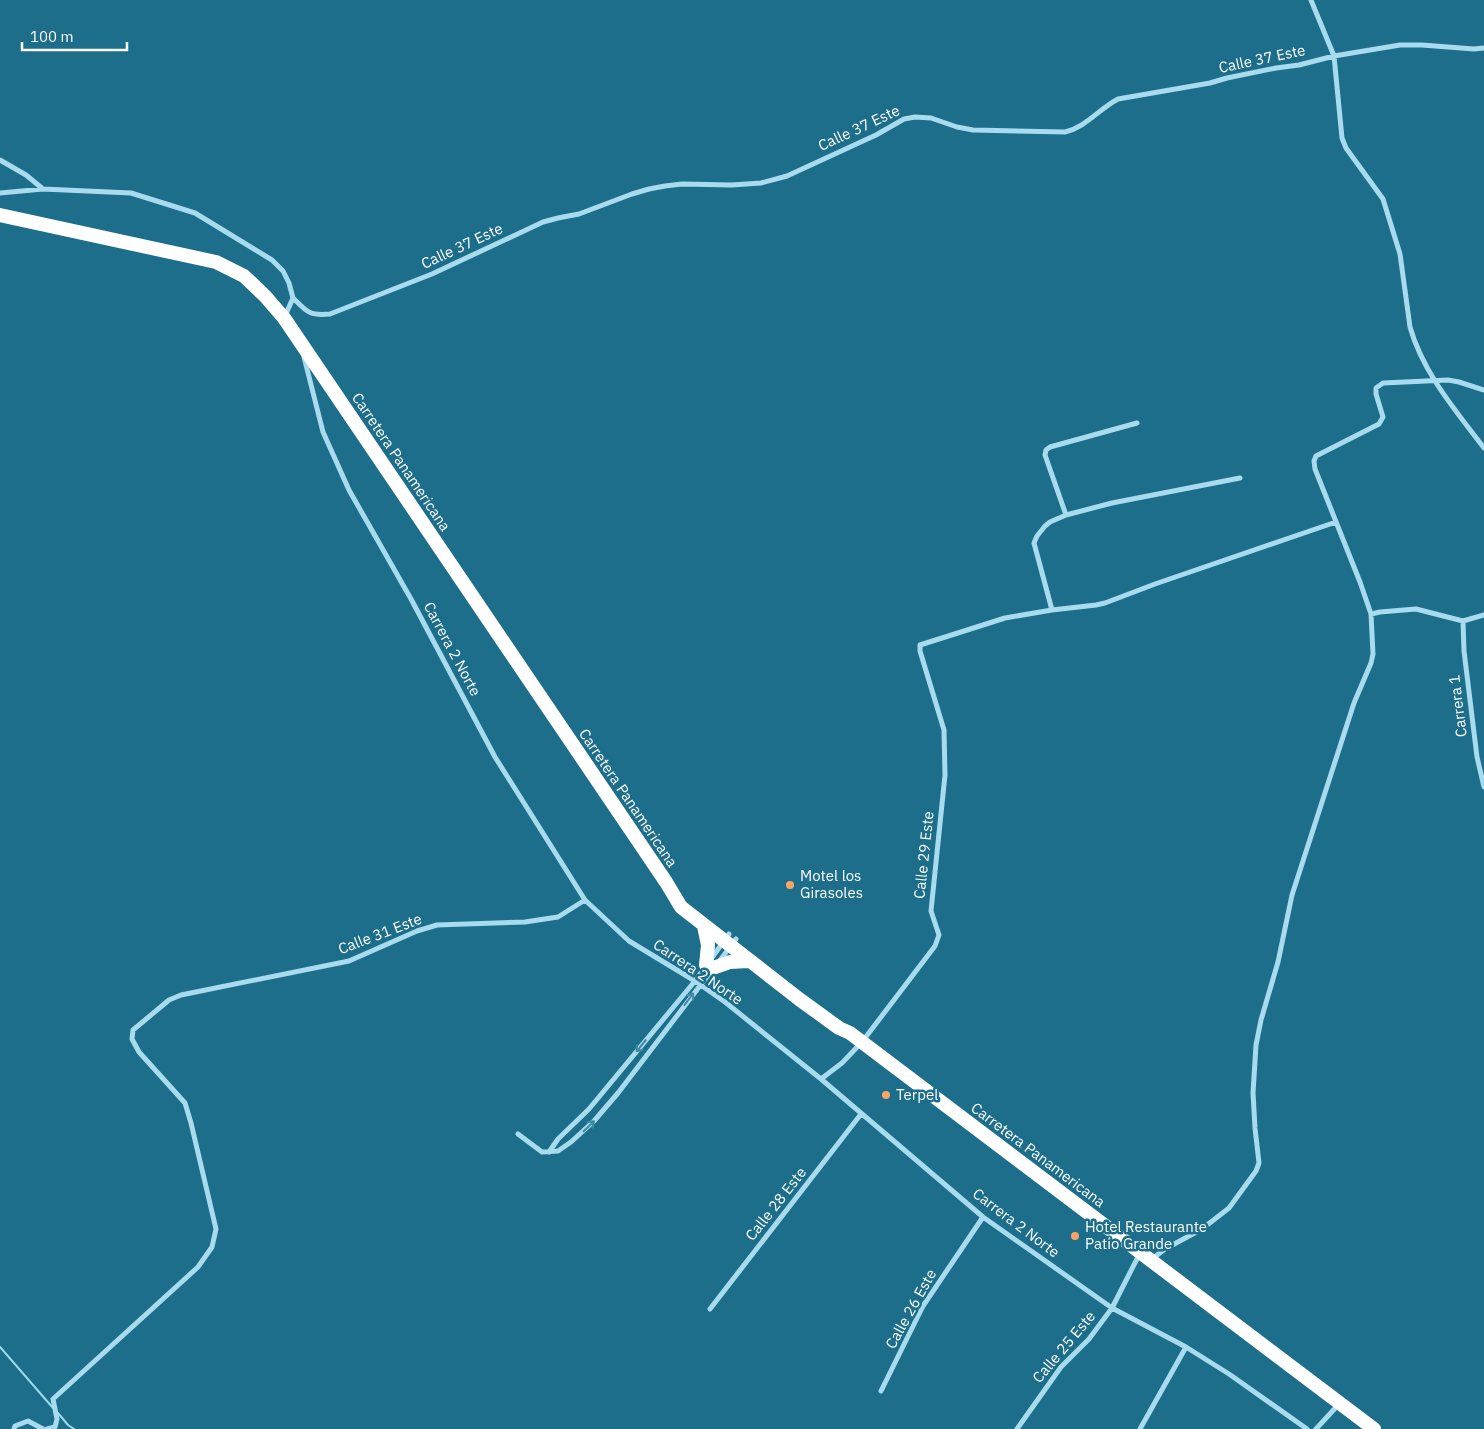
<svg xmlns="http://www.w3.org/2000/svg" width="1484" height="1429" font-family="'IBM Plex Sans',sans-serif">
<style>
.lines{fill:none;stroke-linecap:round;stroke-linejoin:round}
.stream{stroke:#9adbef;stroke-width:2}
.street{stroke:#a7dbed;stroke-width:5}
.highway{stroke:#fff;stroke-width:14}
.oneway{stroke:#3f89a4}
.poi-dot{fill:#fda465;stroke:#1c6e8b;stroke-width:2}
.labels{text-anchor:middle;stroke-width:5;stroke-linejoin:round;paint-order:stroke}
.street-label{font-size:15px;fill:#fff;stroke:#1c6e8b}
.poi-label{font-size:15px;fill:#fff;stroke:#1c6e8b;text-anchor:start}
</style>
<rect width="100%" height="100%" fill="#1c6e8b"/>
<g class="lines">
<path class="stream" d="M0,1347l53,61
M58,1413l10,12 6,4"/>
<path class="street" d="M1311,0l23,56 8,82 4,10 37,51 17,55 10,73c13,46 46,84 74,121
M0,160l26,15 17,14
M0,193l43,-4 88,4 64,20 77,47 11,11 6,12 4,15 -8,18
M293,298c14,14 16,18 37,16l102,-40 111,-52 15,-4 21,-4 53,-20 17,-5 16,-3 17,-2 50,1 29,-2 26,-7 89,-41 28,-16 11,-2 16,1 26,9 16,3 92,2c21,-5 34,-23 53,-33l92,-16 17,-5 49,-10 23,-3 35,-9 66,-11h22l52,4 10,-1
M304,357l19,75 26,58 62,109 84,158 90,143 44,41 66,40 30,21 96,77 162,138 129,91 74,39 43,27 78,55
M1066,515l-21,-60 1,-5 4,-3 87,-24
M1052,610l-18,-67 3,-7 8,-10 5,-4 16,-7 46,-12 128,-25
M1371,614l9,-2 36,-3 47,12 21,-6
M1463,621l1,30 13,106 7,30
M711,959l18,-25
M718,963l18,-24
M821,1079l21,-16 20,-21 73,-96 4,-11 -8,-24 14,-136 -1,-45 -24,-79v-6l85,-27 47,-8 44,-5 9,-2 50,-19 181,-62
M518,1134l24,18 16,-1 13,-9 23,-21 24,-28 94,-123
M549,1152l9,-13 31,-30 106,-128 11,-15
M1152,1259l13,-10 37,-20 27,-21 27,-37 3,-8 -4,-35 -2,-35 3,-48 5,-25 17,-58 14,-67 62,-192 17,-40 2,-9 -2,-40 -11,-32 -45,-113 -1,-8 2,-5 63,-32 4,-7 -7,-23v-6l7,-5 65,-3 11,2 25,8
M710,1309l151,-195
M881,1391l42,-85 60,-89
M14,1429l1,-3 13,-5 15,8
M47,1429l8,-2 2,-8 -4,-20 145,-132 14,-20 4,-18 -25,-106 -6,-20 -46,-51 -7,-13 1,-9 36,-30 12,-5 168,-34 68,-30 20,-6 88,-3 33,-5 27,-17
M1017,1429l44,-62 28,-28 23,-31 28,-55
M1140,1429l46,-82
M1316,1429l23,-25"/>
<path class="highway" d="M0,215l216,47 28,14 21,20 19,22 382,564 15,25 118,92 40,29 11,5 524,396
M704,926l4,19 -2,20
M713,968l17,-6 18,-1"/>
</g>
<defs><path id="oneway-shaft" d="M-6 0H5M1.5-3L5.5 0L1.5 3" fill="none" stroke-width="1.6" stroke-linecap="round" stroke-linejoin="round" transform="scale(1.25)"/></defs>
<g class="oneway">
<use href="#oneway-shaft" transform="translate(689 999) rotate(-53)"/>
<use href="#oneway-shaft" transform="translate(641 1046) rotate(129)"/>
<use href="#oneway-shaft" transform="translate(589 1126) rotate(-44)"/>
</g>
<g class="poi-dot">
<circle cx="790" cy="885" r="5"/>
<circle cx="886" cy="1095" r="5"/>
<circle cx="1075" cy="1236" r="5"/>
</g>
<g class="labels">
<g class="street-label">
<text transform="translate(1262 59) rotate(-12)" y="5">Calle 37 Este</text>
<text transform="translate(859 128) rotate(-25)" y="5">Calle 37 Este</text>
<text transform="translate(462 246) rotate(-25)" y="5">Calle 37 Este</text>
<text transform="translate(401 462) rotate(56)" y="5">Carretera Panamericana</text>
<text transform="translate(452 649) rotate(62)" y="5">Carrera 2 Norte</text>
<text transform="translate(1458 706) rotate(-97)" y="5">Carrera 1</text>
<text transform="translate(628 798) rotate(56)" y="5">Carretera Panamericana</text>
<text transform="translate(924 855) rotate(-84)" y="5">Calle 29 Este</text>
<text transform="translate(380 934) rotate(-21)" y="5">Calle 31 Este</text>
<text transform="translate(698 972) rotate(34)" y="5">Carrera 2 Norte</text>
<text transform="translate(1038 1155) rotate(37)" y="5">Carretera Panamericana</text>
<text transform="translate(776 1204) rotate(-52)" y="5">Calle 28 Este</text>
<text transform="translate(1016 1223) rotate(37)" y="5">Carrera 2 Norte</text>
<text transform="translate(911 1309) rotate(-61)" y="5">Calle 26 Este</text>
<text transform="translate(1064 1347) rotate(-50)" y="5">Calle 25 Este</text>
</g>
<g class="poi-label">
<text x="800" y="881">Motel los<tspan x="800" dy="17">Girasoles</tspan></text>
<text x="896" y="1100">Terpel</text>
<text x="1085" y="1232">Hotel Restaurante<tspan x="1085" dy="17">Patio Grande</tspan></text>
</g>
</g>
<path d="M22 42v8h105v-8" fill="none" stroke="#ffffff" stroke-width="2.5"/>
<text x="30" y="42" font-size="15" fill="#ffffff" stroke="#1c6e8b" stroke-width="4" paint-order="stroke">100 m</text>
</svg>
